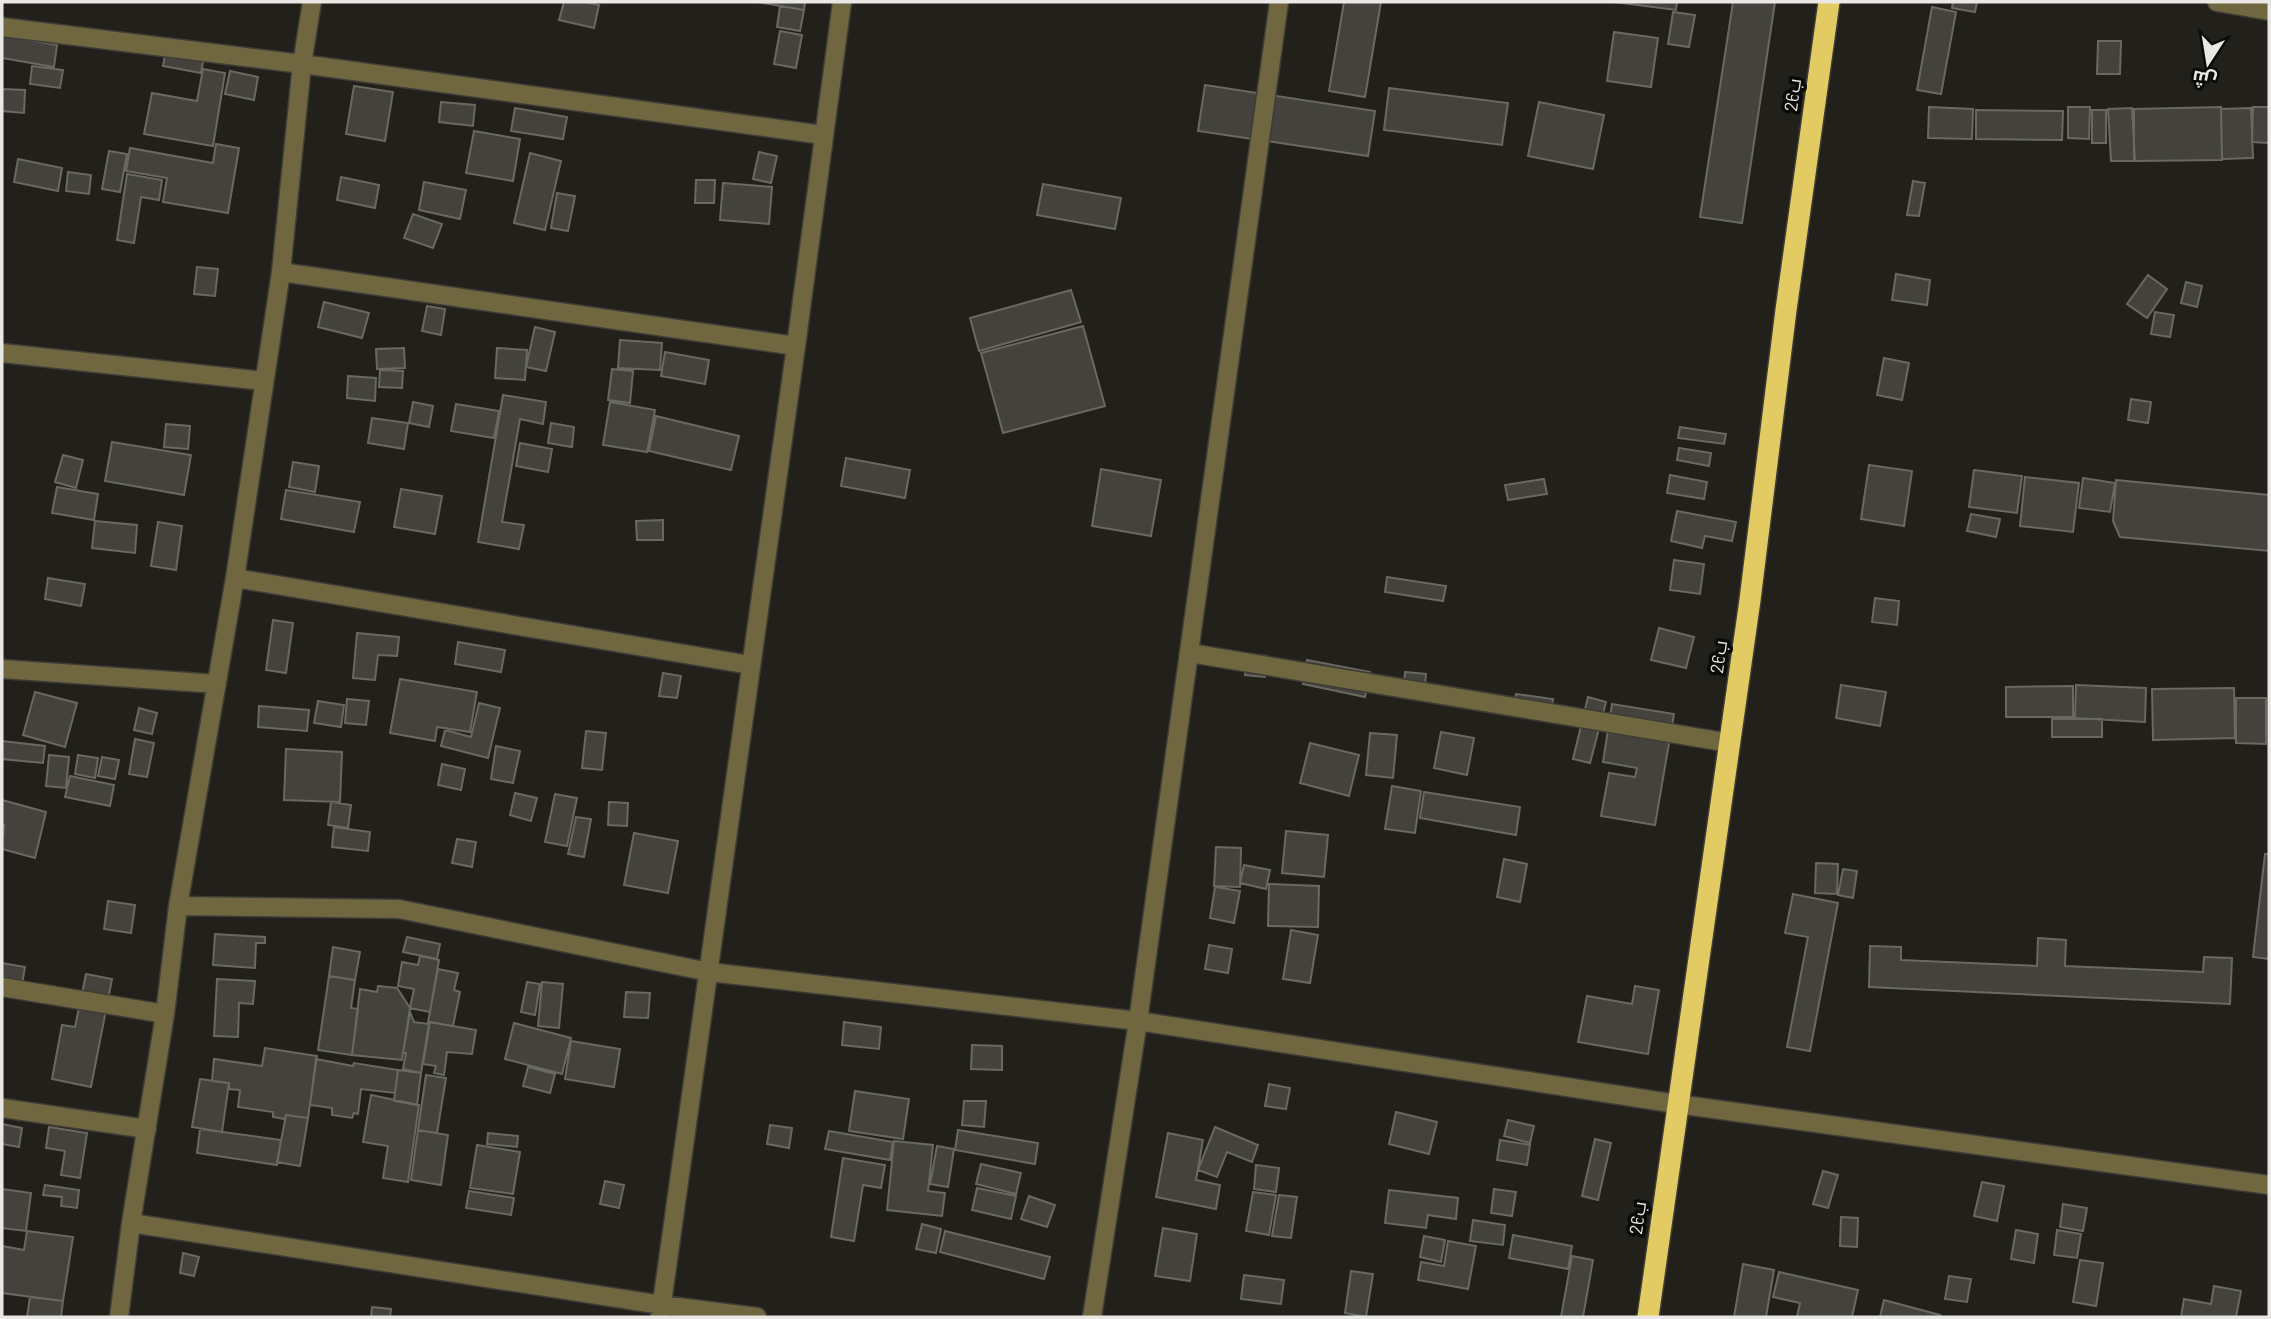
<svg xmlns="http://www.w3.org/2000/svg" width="2271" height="1319" font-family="Barlow,Cairo,sans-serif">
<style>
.building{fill:#43423c;stroke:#696861;stroke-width:2}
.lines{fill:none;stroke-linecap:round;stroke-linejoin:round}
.street-casing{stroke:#3e3c37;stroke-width:21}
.highway-casing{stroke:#3e3c37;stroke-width:24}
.street{stroke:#706740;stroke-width:18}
.highway{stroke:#e3cb63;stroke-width:21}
.labels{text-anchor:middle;stroke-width:7;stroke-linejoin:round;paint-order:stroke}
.street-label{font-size:18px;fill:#e9e8e4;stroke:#0a0a08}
</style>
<rect width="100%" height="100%" fill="#22201b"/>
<path class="building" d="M564,2h21l14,3 -5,23 -35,-8z
M758,2h47l-1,8z
M1344,2h37l-16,95 -36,-6z
M1614,2h63l-1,8z
M1733,2h42l-33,221 -42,-6z
M1953,2h24l-2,10 -23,-4z
M780,6l24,4 -4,21 -23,-4z
M1932,7l24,5 -15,82 -24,-4z
M1673,12l22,3 -6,32 -21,-3z
M780,31l22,4 -6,33 -22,-4z
M1614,32l44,6 -7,49 -44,-6z
M2,35l55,10 -3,22 -52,-9z
M2098,41h23l-1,33h-23z
M167,45l38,6 -4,22 -38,-7z
M32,66l31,4 -3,18 -30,-4z
M203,69l22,4 -12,73 -69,-12 8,-41 45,8z
M230,71l28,6 -4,23 -29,-6z
M1205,85l170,26 -7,45 -170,-25z
M354,86l39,6 -8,49 -39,-7z
M1389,88l119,15 -6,42 -118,-15z
M2,89l23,1 -1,23 -22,-2z
M441,102l34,3 -2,21 -34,-4z
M1539,102l65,13 -11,54 -65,-13z
M1929,107l44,2 -1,30 -44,-1z
M2068,107h22l-1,32 -21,-1z
M2221,107l1,53 -88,1v-52z
M2253,107h16v36l-17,-1z
M515,108l52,9 -4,22 -52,-8z
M2132,108l3,53h-24l-3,-52z
M2251,108l2,50 -31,1 -1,-50z
M1976,110l87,1 -1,29 -86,-1z
M2092,110h14v33h-14z
M474,131l46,8 -7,42 -47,-8z
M216,144l23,4 -11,65 -65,-11 4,-24 -41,-7 4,-23 83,15z
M109,151l18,3 -7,38 -18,-3z
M759,152l18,4 -6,27 -18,-4z
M530,153l31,8 -16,69 -31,-7z
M18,159l44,9 -4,23 -44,-9z
M68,172l23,3 -2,19 -23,-3z
M127,174l35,6 -3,20 -18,-3 -7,46 -17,-3z
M341,177l38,8 -4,23 -38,-8z
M696,180h19l-1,23h-19z
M1913,181l12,2 -6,33 -12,-1z
M424,182l42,8 -6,29 -41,-9z
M723,183l49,4 -3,37 -49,-4z
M1043,184l78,14 -6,31 -78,-14z
M557,193l18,3 -7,35 -17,-3z
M413,214l29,10 -9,24 -29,-10z
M197,267l21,2 -3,27 -21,-2z
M1896,274l34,6 -3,25 -35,-5z
M2148,275l19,14 -20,29 -20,-14z
M2186,282l16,4 -5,21 -16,-4z
M1071,290l10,32 -102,29 -9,-33z
M324,302l45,11 -7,25 -44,-11z
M427,306l18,3 -4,26 -19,-4z
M2155,312l19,3 -4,22 -19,-3z
M1083,326l22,80 -102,27 -22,-80z
M535,327l20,5 -9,39 -20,-4z
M620,340l42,3 -2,27 -42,-2z
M404,348l1,20 -28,1 -1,-20z
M497,348l30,2 -2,30 -30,-2z
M665,352l44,8 -4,24 -44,-8z
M1884,358l25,5 -7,37 -25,-5z
M612,369l21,2 -3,32 -22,-3z
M380,370l23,1 -1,17 -23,-1z
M348,376l28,2 -1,23 -28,-3z
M503,395l43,7 -3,22 -23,-5 -18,103 22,3 -5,24 -41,-7z
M2131,399l20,3 -3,21 -20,-3z
M413,402l20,4 -4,21 -20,-4z
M610,402l45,8 -8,42 -44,-7z
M456,404l43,7 -5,27 -43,-7z
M656,416l83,20 -8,34 -82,-19z
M372,418l36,5 -4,26 -36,-6z
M551,423l23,4 -2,20 -24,-4z
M166,424l24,2 -2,23 -24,-2z
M1680,427l46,7 -2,10 -46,-6z
M112,442l79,13 -7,40 -79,-14z
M520,443l32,6 -4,23 -32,-6z
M1679,448l32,5 -2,13 -32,-6z
M63,455l20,5 -7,28 -21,-6z
M846,458l64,12 -5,28 -64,-12z
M293,462l26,4 -4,26 -26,-5z
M1869,465l43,6 -8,55 -43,-7z
M1101,469l60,11 -10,56 -59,-10z
M1974,470l48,6 -5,37 -48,-6z
M1670,475l37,7 -3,17 -37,-6z
M2025,477l54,6 -6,49 -53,-6z
M2083,478l32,5 -5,29 -31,-4z
M1544,479l3,15 -39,6 -3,-15z
M2116,480l153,15v56l-149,-14 -7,-16z
M57,487l41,7 -4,26 -42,-7z
M401,489l41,7 -7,38 -41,-7z
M286,490l74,12 -6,30 -73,-13z
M1677,511l59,11 -4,19 -27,-5 -3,12 -31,-7z
M1971,514l29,5 -4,18 -29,-6z
M663,520v20h-26l-1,-19z
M95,521l42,4 -2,28 -43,-5z
M158,522l24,4 -6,44 -25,-4z
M1674,560l30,4 -4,30 -30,-4z
M1387,577l59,9 -3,15 -58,-9z
M48,578l37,6 -4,22 -36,-7z
M1875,598l24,3 -2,24 -25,-3z
M273,620l20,3 -7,50 -20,-3z
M1659,628l35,9 -8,31 -35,-8z
M357,633l42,4 -2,19 -19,-1 -3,25 -22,-2z
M458,642l47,8 -4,22 -46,-8z
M1248,654l19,2 -2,21 -20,-2z
M1307,660l63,12 -5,25 -62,-13z
M1405,672l21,2 -2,24 -21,-3z
M663,673l18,3 -4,22 -18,-2z
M400,679l77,13 -7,40 -33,-5 -2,14 -45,-8z
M1841,685l45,7 -6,34 -44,-8z
M2076,685l70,3 -1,34 -70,-4z
M2073,686v31h-67v-30z
M2234,688l1,50 -82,2 -1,-51z
M35,692l42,11 -12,44 -42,-12z
M1516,694l37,5 -3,20 -37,-6z
M1588,697l18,5 -16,61 -17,-4z
M2236,698h30v46l-30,-1z
M347,699l22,2 -3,24 -21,-2z
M318,701l26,4 -3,22 -27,-4z
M479,703l21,5 -12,50 -47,-12 4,-16 26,7z
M1612,704l62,10 -19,111 -54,-9 8,-43 26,4 2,-9 -34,-6z
M259,706l50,4 -2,21 -49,-4z
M139,708l18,5 -5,21 -18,-4z
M2052,719h50v18h-50z
M586,731l20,2 -4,37 -20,-2z
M1441,732l33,6 -7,37 -33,-7z
M1370,733l27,2 -4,43 -27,-3z
M135,739l19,4 -7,34 -18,-3z
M2,741l43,5 -2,17 -41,-4z
M1310,743l49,12 -10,41 -49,-13z
M496,746l24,5 -7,32 -22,-4z
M286,749l56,3 -2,50 -56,-2z
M49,755l20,2 -3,31 -20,-2z
M78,755l20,3 -3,20 -20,-4z
M102,757l17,3 -4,19 -17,-3z
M442,764l23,5 -4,21 -23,-5z
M70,776l44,9 -4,21 -45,-9z
M1392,786l29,5 -6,42 -30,-4z
M1424,792l96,15 -4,28 -96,-17z
M515,793l22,5 -6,23 -21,-6z
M555,794l22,4 -10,48 -22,-4z
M2,800l44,12 -11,46 -33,-9 2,-24h-2z
M331,802l20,3 -3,23 -20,-3z
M609,802l19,1 -1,23 -19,-1z
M576,817l15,2 -7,38 -16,-3z
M334,827l36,5 -2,19 -36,-4z
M1286,831l42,4 -4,42 -42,-4z
M634,833l44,8 -10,52 -44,-8z
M457,839l19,3 -4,25 -20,-4z
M1216,847l25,1 -1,39 -26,-1z
M2265,854h4v105l-16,-2z
M1504,859l23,5 -7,38 -23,-5z
M1816,863l22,1 -1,30 -22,-1z
M1244,865l26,5 -4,19 -26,-6z
M1843,869l14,2 -4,27 -15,-3z
M1269,884l50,2 -1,41 -50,-1z
M1215,887l25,4 -6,32 -24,-5z
M1793,894l45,9 -28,148 -23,-4 21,-110 -23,-4z
M108,901l27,4 -4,28 -27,-4z
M1291,930l27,5 -8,48 -27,-4z
M215,934l50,3v6h-9l-1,25 -42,-3z
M407,937l33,7 -3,15 -34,-7z
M2038,938l28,2 -1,26 138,6 1,-15 28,1 -2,46 -361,-17 1,-41 31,1v13l136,6z
M1209,945l23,4 -4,24 -23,-4z
M333,947l27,5 -5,28 -26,-4z
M420,956l19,4 -9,52 -20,-4 4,-19 -16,-3 4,-24 16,3z
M2,963l23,4 -4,23 -19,-4z
M438,969l20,4 -4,17 6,2 -7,34 -25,-4z
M86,974l26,5 -21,108 -39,-8 10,-54 13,2z
M329,976l26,4 -4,28 7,1 -6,46 -34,-5z
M217,979l38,2 -2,23 -14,-1 -1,34 -24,-1z
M527,982l13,2 -5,31 -14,-3z
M542,982l21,2 -4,44 -21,-2z
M378,986l19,2 13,20 -8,52 -50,-5 8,-66 17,3z
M1635,986l24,4 -11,64 -70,-12 9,-46 45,8z
M626,992l24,1 -2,25 -24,-1z
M410,1012l4,10 15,2 -8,49 -18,-4 3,-16h-3z
M430,1022l46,8 -4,24 -25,-2 -3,23 -10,-2 2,-7 -13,-2z
M844,1022l37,5 -2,22 -37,-4z
M514,1023l57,15 -9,36 -57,-15z
M571,1041l49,8 -6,38 -49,-8z
M972,1045l30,1v24l-31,-1z
M265,1048l52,8 -9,62 -22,-3 -1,4 -12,-2v-5l-35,-5 2,-17 -11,-1v-6l-17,-2 2,-22 48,7z
M316,1059l37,7 1,-3 44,7 -3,23 -34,-4 -3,25 -4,-1 -2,5 -20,-3v-7l-22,-3z
M528,1067l27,7 -5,19 -27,-7z
M398,1070l23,3 -4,32 -23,-4z
M426,1075l20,3 -9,55 -19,-3z
M200,1079l29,4 -7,49 -30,-5z
M1269,1084l21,4 -4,21 -21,-3z
M855,1091l54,8 -6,40 -54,-8z
M371,1095l48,10 -11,77 -25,-4 5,-32 -25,-4z
M964,1101h22l-2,26 -22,-2z
M1396,1112l41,10 -8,32 -40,-10z
M286,1115l22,3 -8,48 -23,-4z
M1508,1120l26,6 -4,17 -26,-7z
M2,1124l20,4 -3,19 -17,-3z
M770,1125l22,3 -3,20 -22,-4z
M49,1127l38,6 -7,45 -19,-3 4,-24 -19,-3z
M1215,1127l43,18 -6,17 -25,-10 -10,25 -19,-7z
M200,1129l81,11 -4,25 -80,-12z
M418,1130l30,5 -7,50 -30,-5z
M958,1130l80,13 -3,21 -80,-14z
M829,1131l64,11 -3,18 -65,-11z
M488,1133l30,3 -1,11 -30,-3z
M1168,1133l35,7 -7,40 24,5 -4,24 -60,-12z
M1595,1139l16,4 -13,57 -16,-4z
M1500,1140l30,5 -3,20 -30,-5z
M894,1141l39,4 -5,46 17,2 -3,23 -55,-6z
M477,1145l43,7 -7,42 -43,-6z
M937,1146l17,3 -6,38 -18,-3z
M843,1158l42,7 -4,23 -18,-3 -9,56 -23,-4z
M981,1164l40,9 -5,21 -40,-10z
M1256,1165l23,3 -3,24 -22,-3z
M1823,1171l15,4 -10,33 -15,-4z
M605,1181l19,4 -5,23 -19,-4z
M1982,1182l22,4 -7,35 -23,-5z
M45,1185l34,5 -2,18 -16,-2 1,-9 -19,-2z
M977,1188l39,8 -5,23 -39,-9z
M2,1189l29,4 -5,38 -24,-3z
M1494,1189l22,3 -4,24 -21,-3z
M1389,1190l69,8 -2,21 -28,-4 -2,13 -41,-5z
M469,1191l45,7 -3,17 -45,-7z
M1253,1192l23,3 -7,40 -23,-4z
M1279,1195l18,2 -6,41 -19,-2z
M1029,1196l26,9 -8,22 -26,-8z
M2063,1204l24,4 -4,23 -23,-4z
M1841,1217l17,1 -1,29 -17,-1z
M1473,1220l32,5 -2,20 -33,-4z
M922,1224l19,5 -5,24 -20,-4z
M1163,1228l34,6 -7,47 -35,-5z
M2016,1230l22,4 -4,29 -23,-4z
M2057,1230l24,4 -4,24 -23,-3z
M27,1231l46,6 -10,64 -61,-8v-47l22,4z
M945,1231l105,26 -6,22 -104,-27z
M1513,1235l59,11 -4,23 -59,-11z
M1424,1236l21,4 -4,22 -21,-5z
M1448,1241l28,5 -8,43 -50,-9 3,-18 23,4z
M183,1253l16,4 -5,19 -14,-3z
M1572,1256l21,4 -10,57h-22z
M2080,1260l23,3 -7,43 -23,-4z
M1743,1264l31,6 -8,47h-32z
M1351,1271l22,3 -7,43 -21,-4z
M1779,1272l79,18 -6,27h-55l3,-14 -27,-6z
M1244,1275l40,5 -3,24 -40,-5z
M1949,1276l22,3 -4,23 -22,-3z
M2214,1286l27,5 -5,26h-55l3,-18 27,5z
M30,1297l33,4 -2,16h-34z
M1884,1300l56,15 -1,2h-59z
M372,1307l19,2 -1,8h-19z"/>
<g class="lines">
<defs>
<path id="street" d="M2217,2l52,9
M2,27l300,37 521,71
M281,272l515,74
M2,353l262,28
M235,578l515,87
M1190,653l540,90
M2,669l215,15
M178,906l221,3 310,63 429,49 539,83 592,81
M2,987l163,27
M2,1108l145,21
M131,1223l531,82 95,12
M119,1317l12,-94 34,-209 13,-108 57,-328 46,-306 21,-208 10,-62
M660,1317l136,-971 46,-344
M1092,1317l46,-296 141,-1019"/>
<path id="highway" d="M1648,1317l102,-717 36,-290 43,-308"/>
</defs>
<use href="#street" class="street-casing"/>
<use href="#highway" class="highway-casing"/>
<use href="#street" class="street"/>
<use href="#highway" class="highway"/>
</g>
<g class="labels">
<g class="street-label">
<text transform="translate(1793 95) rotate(-82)" y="6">26ب</text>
<text transform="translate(1719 657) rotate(-82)" y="6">26ب</text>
<text transform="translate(1638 1218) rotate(-82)" y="6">26ب</text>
</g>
</g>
<rect width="2271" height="1319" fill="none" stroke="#e9e8e4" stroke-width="7"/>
<g transform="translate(2208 63) rotate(192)" stroke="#0a0a08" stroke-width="5" paint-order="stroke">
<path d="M0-5L12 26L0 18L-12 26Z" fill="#e9e8e4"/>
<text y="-10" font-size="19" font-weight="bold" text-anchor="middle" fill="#e9e8e4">ش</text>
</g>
</svg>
